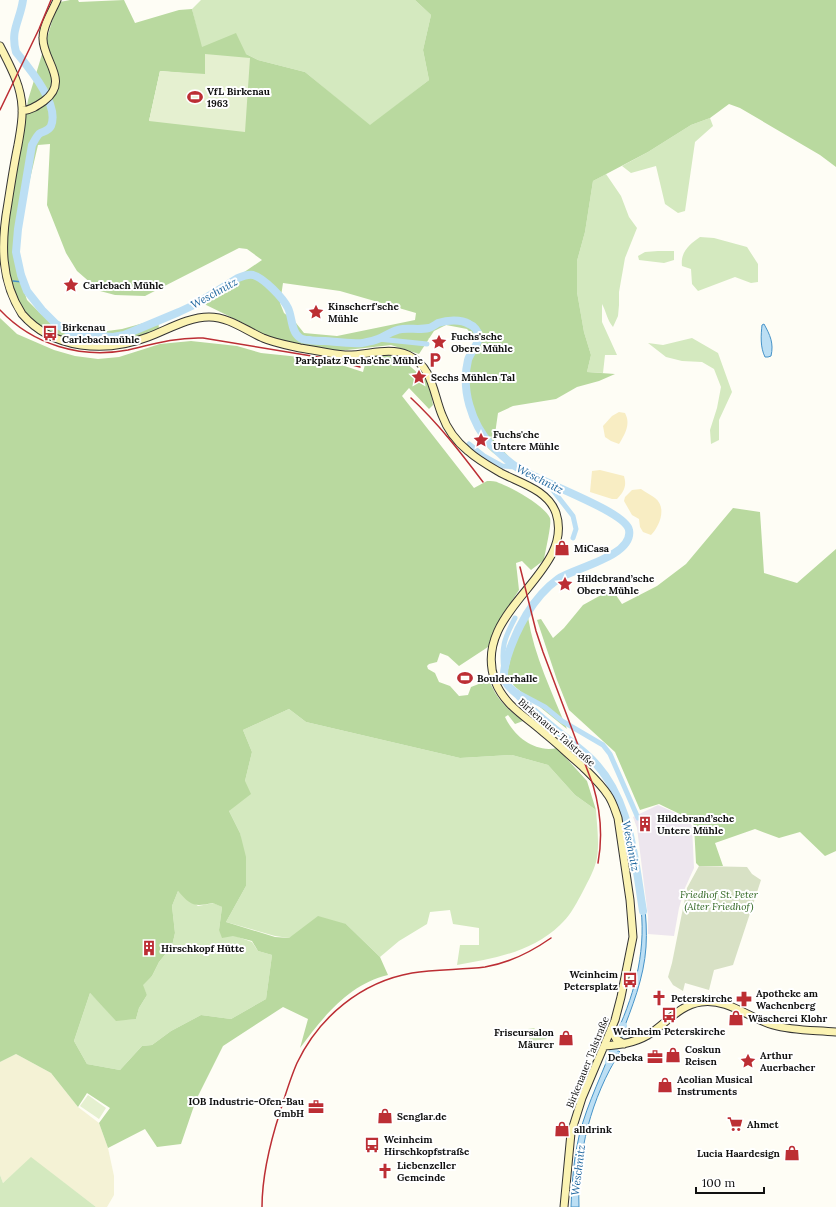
<svg xmlns="http://www.w3.org/2000/svg" width="836" height="1207" font-family="Lora,serif">
<style>
.industrial{fill:#ede6ee}
.farmland{fill:#f4f2d5}
.green{fill:#d4e9bf}
.forest{fill:#b9d99f;fill-rule:evenodd}
.sand{fill:#f8edc3}
.cemetery{fill:#d8e1c5}
.pitch{fill:#e5f0d0}
.water{fill:#bcdff4;stroke:#4693c8}
.lines{fill:none;stroke-linecap:round;stroke-linejoin:round}
.stream{stroke:#4693c8;stroke-width:1.5}
.canal{stroke:#bcdff4;stroke-width:5}
.river{stroke:#bcdff4;stroke-width:8}
.secondary-casing{stroke:#333;stroke-width:9}
.secondary{stroke:#fbf3b3;stroke-width:7}
.rail{stroke:#bc2e34;stroke-width:1.5}
.labels{text-anchor:middle;stroke-width:4;stroke-linejoin:round;paint-order:stroke}
.poi-label{font-size:10px;font-weight:bold;fill:#111;stroke:#fff;text-anchor:start}
.street-label{font-size:10px;fill:#111;stroke:#fff}
.park-label{font-size:10px;font-style:italic;fill:#316723;stroke:#fff}
.water-label{font-size:11px;font-style:italic;fill:#1e669e;stroke:#fff}
</style>
<rect width="100%" height="100%" fill="#fefdf5"/>
<path class="industrial" d="M658,805l29,13 5,8 2,42 -9,20 -6,20 -5,28 -26,-2v-18l-11,-88 -4,-11z"/>
<path class="farmland" d="M16,1054l35,19 27,34 21,16 9,25 6,28v19l-7,12h-11l-65,-49 -28,25 -3,-8v-113z"/>
<path class="green" d="M201,0h214l16,15 -8,35 6,30 -59,46 -65,-54 -47,-12 -12,-6 -45,-7 -9,-38z
M710,118l3,8 -18,16 -10,69 -7,2 -13,-9 -9,-38 -25,7 -9,-7 26,-14 43,-27z
M606,174l15,22 8,21 8,11 -12,30 -6,34v13l-1,11 -5,11c-6,-7 -7,-16 -11,-23v18l15,33h-12l-2,18 -16,-1 4,-17 -7,-23 -7,-40v-31l8,-29 8,-51z
M700,237l14,1 33,9 11,17v18l-7,1 -16,-6 -37,14 -6,-7 -1,-15 -9,-3c-2,-14 8,-22 18,-29z
M658,251h16v9l-10,3 -25,-3 -1,-4 7,-4z
M692,338l26,15 14,39 -13,28v20l-8,4 -1,-14 7,-22 4,-21 -7,-18 -12,-7 -20,-1 -16,-4 -18,-14 15,2z
M289,709l17,13 154,36 52,-3 36,10 27,30 21,15c1,17 4,36 0,52 -3,11 -10,23 -15,33 -6,11 -12,22 -21,30 -28,27 -67,34 -103,40l3,-20h19v-17l-26,-4 -3,-14 -20,2 -3,12 -28,17 -19,16 -34,-33 -57,14 -14,-2 -49,-14 20,-36 -6,-53 -11,-22 16,-30 7,-29 -9,-22z
M178,891l20,15 16,-3 8,4 -3,23 33,12 6,9 14,4 -6,44 -35,20 -30,-4 -30,16 -19,14 -10,1 -22,24 -33,-6 -13,-23 16,-48 26,27 20,-1 3,-11 8,-13 -5,-10 10,-9 7,-14 13,-16 3,-13 -3,-27z
M534,1028l13,11 -17,2 -2,-12z
M31,1157l65,50h-96v-32l3,8z"/>
<path class="forest" d="M70,0h8l1,2 45,-2 11,23 44,-13 13,-1 10,38 34,-14 10,21 12,6 47,12 65,53 59,-45 -6,-30 8,-35 -16,-15h421v167l-16,-12 -80,-47 -11,-4 -19,14 -19,7 -43,27 -55,29 -8,51 -8,29v31l7,40 7,23 -4,17 28,2 -16,7 -22,6 -21,12 -43,7 -15,7 -4,28 22,23c-11,-4 -21,-8 -29,-17 -10,-11 -23,-45 -22,-60 1,-16 6,-32 11,-48l-9,-10 -21,-4 -12,6 -15,23 -28,-9 -44,5h-16l-51,-10 -17,-6 -20,-11 -43,-21 62,-42 -15,-11 -8,-1 -94,48 -30,-1 -15,-4 -23,-20 -11,-18 -19,-48 3,-61 -12,1 -20,85 -1,28 3,21 7,21 14,14 17,10 11,4 31,4 22,-3 36,-10 1,10 -25,9 -14,3h-44l-11,-3 -28,-14 -13,-14 -11,-18 -9,-37 4,-36 20,-119 26,-85 6,-13zM160,71l45,4 -56,46zM283,283l57,8 76,22 -1,7 -78,16 -33,-3 -8,-10 -12,-10 -4,-10z
M0,318l17,16 37,16 21,6 23,3 21,-2 41,-13 31,-3 46,5 24,7 29,3 39,5 34,11 4,-15 20,-2 16,5 26,23 4,22 -4,4 -20,-21 -7,8 72,92 13,-7c4,0 9,0 12,2 12,4 46,23 51,35 2,6 -5,34 -6,42l-13,10 -9,-9 -6,2 3,27c-12,19 -25,36 -31,57l-29,19 -11,-10 -8,-3 -3,9 -8,2 -2,2 1,3 7,4 4,9 11,4 9,10 9,-1 3,-8 18,-7c8,20 18,29 34,41l-8,3 -7,-9 -3,2c9,19 29,36 52,31l30,33 9,29 -21,-15 -27,-30 -36,-10 -52,3 -154,-36 -17,-13 -46,21 9,22 -7,29 6,13 -22,17 11,22 6,24v29l-20,36 49,15 14,1 29,-22 28,8 34,33 8,18c-39,9 -65,42 -88,73l8,-29 -25,-12 -60,39 -27,54 -15,44 -24,3 -12,-18 -37,19 -9,-25 11,-15 -23,-15 -9,14 -27,-34 -35,-19 -16,8zM178,891c13,15 16,16 35,12l9,4 -3,23 3,8 11,-2 19,5 6,10 14,4 -6,44 -35,20 -30,-4 -30,16 -19,14 -10,1 -22,24 -33,-6 -13,-23 16,-48 26,28 20,-2 3,-11 8,-13 -4,-10 9,-9 7,-14 13,-16 3,-13 -3,-27z
M733,508l27,4 4,61 33,10 39,-34v302l-11,5 -25,-24 -21,6 -24,-9 -40,14 8,23h-24l-3,-3 -2,-38 -6,-7 -29,-14 -19,6 -25,-58 -46,-42 -12,-30 -20,-60 4,-1 12,19 11,-10 19,-23 29,-16 10,15 35,-18 29,-22z
M528,617c6,39 24,75 39,112l-53,-43 -7,-12 7,-31z"/>
<path class="sand" d="M619,412l6,1c6,11 0,21 -6,31l-8,-3 -6,-4 -2,-11 9,-10z
M600,470l24,6c3,10 0,16 -7,23h-5l-22,-7 2,-21z
M641,489c4,3 10,6 14,9 12,9 5,28 -4,37l-8,-3 -3,-5 -1,-8 -7,-4 -8,-14 1,-4 7,-7z"/>
<path class="cemetery" d="M699,866l48,1 5,7 9,6 -28,85 -19,5 -5,20 -24,-7 -2,8 -10,-6 -5,-8 4,-14 15,-75z"/>
<path class="pitch" d="M205,54l45,4 -5,74 -96,-11 11,-50 45,3z
M88,1095l18,13 -7,11 -19,-13z"/>
<path class="water" d="M764,324c6,11 10,19 7,32l-3,1h-3c-5,-10 -4,-22 -3,-32z
M640,901h4c2,15 3,31 2,46 -2,31 -14,60 -25,89l-4,-4c19,-41 30,-86 23,-131z
M619,1051l1,1c-29,46 -43,101 -41,155h-8c1,-21 2,-41 6,-61 5,-30 22,-65 33,-93z"/>
<g class="lines">
<path class="stream" d="M13,281l10,1
M621,1040l6,-1"/>
<path class="canal" d="M378,339l49,5
M469,444l15,12 18,10 14,1
M548,484l25,32 3,13 -3,9
M504,671c-3,-24 0,-32 11,-53
M513,690l32,17 17,14 41,24 7,9 28,64"/>
<path class="river" d="M23,0c-3,21 -13,30 -7,52 13,16 44,52 35,74 -3,6 -8,5 -12,8 -3,3 -5,8 -7,11l-14,84 -2,23 5,23 6,16 15,19 14,14 14,8 16,3 27,2 11,-2 55,-23 17,-8 42,-26c5,-2 10,-4 15,-3 11,3 30,23 35,33 4,8 3,23 11,29 2,2 7,3 10,3 5,1 11,1 16,1 12,1 25,3 37,2 5,-1 11,-2 16,-4 8,-3 14,-9 24,-10 8,-1 18,1 27,-1 3,-1 6,-3 9,-5 9,-3 23,-4 31,1 5,2 9,7 10,12 0,8 -9,17 -11,24 -7,29 3,63 23,85 7,7 15,15 24,21 19,14 111,45 114,64 5,26 -55,38 -71,49 -25,18 -42,50 -51,79 -1,5 -3,10 -3,16 0,2 1,8 3,10 2,4 8,8 11,11 20,23 46,40 68,59 45,39 48,103 57,157
M609,1062l14,-36"/>
<defs>
<path id="secondary" d="M0,46c10,20 21,39 22,61 1,13 -2,26 -4,38 -4,19 -7,39 -10,58 -7,39 -8,77 14,111 31,36 84,39 126,23 19,-7 40,-20 61,-20 20,0 36,13 54,21 12,5 24,7 37,10 15,2 30,6 45,7 21,1 43,-9 63,0 25,12 25,38 34,60 5,14 15,27 26,36 10,9 21,15 33,22 19,10 47,17 55,40 20,61 -86,97 -61,168 9,24 30,35 48,51 14,11 26,23 39,34 9,9 19,18 26,29 5,7 7,15 10,23l12,82 3,37 -12,60 -6,23 -33,78 -11,35 -7,74
M22,111c9,-1 15,-5 22,-10 27,-20 -2,-41 -1,-63 0,-13 9,-26 14,-38
M611,1029l5,10 8,5
M604,1046c16,-1 30,-3 44,-11 18,-11 31,-30 53,-33 26,-4 48,16 72,23 20,6 42,5 63,7"/>
</defs>
<use href="#secondary" class="secondary-casing"/>
<use href="#secondary" class="secondary"/>
<path class="rail" d="M0,110l39,-81 12,-29
M0,310c33,35 81,49 128,40 25,-6 49,-13 75,-12l127,21 30,8
M411,398c27,25 50,55 72,84
M520,567l16,64 7,21 50,133c8,27 10,51 5,78
M262,1207c0,-33 8,-64 18,-95 5,-16 10,-33 17,-49 22,-46 64,-81 115,-90 24,-4 49,-3 73,-6 24,-4 46,-15 66,-29"/>
</g>
<defs>
<symbol id="stadium-bare" viewBox="-9 -9 18 18"><path d="M0-5a6.5 5 0 1 0 0 10a6.5 5 0 1 0 0-10ZM-3.5-1.8h7v3.6h-7Z" fill="#bc2e34" stroke="#fff" stroke-width="2.5" paint-order="stroke"/></symbol>
<symbol id="sight-bare" viewBox="-9 -9 18 18"><path d="M0-6L1.8-2.2L6-1.7L2.9 1.2L3.7 5.4L0 3.3L-3.7 5.4L-2.9 1.2L-6-1.7L-1.8-2.2Z" fill="#bc2e34" stroke="#fff" stroke-width="2.5" paint-order="stroke"/></symbol>
<symbol id="bus-bare" viewBox="-9 -9 18 18"><path d="M-5-6H5V4H4V6H2V4H-2V6H-4V4H-5ZM-3.5-4V0h7V-4ZM-3.5 1.2v1.5H-2V1.2ZM2 1.2v1.5H3.5V1.2Z" fill="#bc2e34" stroke="#fff" stroke-width="2.5" paint-order="stroke"/></symbol>
<symbol id="parking-bare" viewBox="-9 -9 18 18"><path d="M-3.5-5.5H1a3.5 3.5 0 0 1 0 7H-1V5.5H-3.5ZM-1-3.4V-.6H.8a1.4 1.4 0 0 0 0-2.8Z" fill="#bc2e34" stroke="#fff" stroke-width="2.5" paint-order="stroke"/></symbol>
<symbol id="shop-bare" viewBox="-9 -9 18 18"><path d="M-5-2.5h2.3a2.7 3.5 0 0 1 5.4 0H5L5.5 6h-11ZM-1.5-2.5h3a1.5 2.3 0 0 0-3 0Z" fill="#bc2e34" stroke="#fff" stroke-width="2.5" paint-order="stroke"/></symbol>
<symbol id="building-bare" viewBox="-9 -9 18 18"><path d="M-4-6H4V6H1V3H-1V6H-4ZM-2.5-4.3h1.7v1.8h-1.7ZM.8-4.3h1.7v1.8H.8ZM-2.5-1h1.7V.8h-1.7ZM.8-1h1.7V.8H.8Z" fill="#bc2e34" stroke="#fff" stroke-width="2.5" paint-order="stroke"/></symbol>
<symbol id="church-bare" viewBox="-9 -9 18 18"><path d="M-1.2-6h2.4v3.5h3.3v2.4h-3.3V6h-2.4V-.1h-3.3v-2.4h3.3Z" fill="#bc2e34" stroke="#fff" stroke-width="2.5" paint-order="stroke"/></symbol>
<symbol id="pharmacy-bare" viewBox="-9 -9 18 18"><path d="M-2-6h4v4h4v4h-4v4h-4v-4h-4v-4h4Z" fill="#bc2e34" stroke="#fff" stroke-width="2.5" paint-order="stroke"/></symbol>
<symbol id="office-bare" viewBox="-9 -9 18 18"><path d="M-6-3h4V-5.5h4V-3h4V5H-6ZM-1-4.5V-3h2v-1.5ZM-6 0V1H6V0Z" fill="#bc2e34" stroke="#fff" stroke-width="2.5" paint-order="stroke"/></symbol>
<symbol id="supermarket-bare" viewBox="-9 -9 18 18"><path d="M-6-5.5h2.5l.6 2H6L4.5 2H-2.5L-4.4-4H-6ZM-1.5 3.2a1.3 1.3 0 1 0 .1 0ZM3 3.2a1.3 1.3 0 1 0 .1 0Z" fill="#bc2e34" stroke="#fff" stroke-width="2.5" paint-order="stroke"/></symbol>
</defs>
<g fill-rule="evenodd">
<use href="#stadium-bare" x="184" y="86" width="22" height="22"/>
<use href="#sight-bare" x="60" y="274" width="22" height="22"/>
<use href="#sight-bare" x="305" y="301" width="22" height="22"/>
<use href="#bus-bare" x="39" y="322" width="22" height="22"/>
<use href="#sight-bare" x="428" y="331" width="22" height="22"/>
<use href="#parking-bare" x="424" y="349" width="22" height="22"/>
<use href="#sight-bare" x="408" y="366" width="22" height="22"/>
<use href="#sight-bare" x="470" y="429" width="22" height="22"/>
<use href="#shop-bare" x="551" y="537" width="22" height="22"/>
<use href="#sight-bare" x="554" y="573" width="22" height="22"/>
<use href="#stadium-bare" x="454" y="667" width="22" height="22"/>
<use href="#building-bare" x="634" y="813" width="22" height="22"/>
<use href="#building-bare" x="138" y="937" width="22" height="22"/>
<use href="#bus-bare" x="619" y="969" width="22" height="22"/>
<use href="#church-bare" x="648" y="987" width="22" height="22"/>
<use href="#pharmacy-bare" x="733" y="988" width="22" height="22"/>
<use href="#bus-bare" x="658" y="1004" width="22" height="22"/>
<use href="#shop-bare" x="725" y="1007" width="22" height="22"/>
<use href="#shop-bare" x="555" y="1027" width="22" height="22"/>
<use href="#shop-bare" x="662" y="1044" width="22" height="22"/>
<use href="#office-bare" x="644" y="1046" width="22" height="22"/>
<use href="#sight-bare" x="737" y="1050" width="22" height="22"/>
<use href="#shop-bare" x="654" y="1074" width="22" height="22"/>
<use href="#office-bare" x="305" y="1096" width="22" height="22"/>
<use href="#shop-bare" x="374" y="1105" width="22" height="22"/>
<use href="#supermarket-bare" x="724" y="1113" width="22" height="22"/>
<use href="#shop-bare" x="551" y="1118" width="22" height="22"/>
<use href="#bus-bare" x="361" y="1134" width="22" height="22"/>
<use href="#shop-bare" x="781" y="1142" width="22" height="22"/>
<use href="#church-bare" x="374" y="1160" width="22" height="22"/>
</g>
<g class="labels">
<g class="poi-label">
<text x="207" y="95">VfL Birkenau<tspan x="207" dy="12">1963</tspan></text>
<text x="83" y="289">Carlebach Mühle</text>
<text x="328" y="310">Kinscherf'sche<tspan x="328" dy="12">Mühle</tspan></text>
<text x="62" y="331">Birkenau<tspan x="62" dy="12">Carlebachmühle</tspan></text>
<text x="451" y="340">Fuchs'sche<tspan x="451" dy="12">Obere Mühle</tspan></text>
<text x="423" y="364" text-anchor="end">Parkplatz Fuchs'che Mühle</text>
<text x="431" y="381">Sechs Mühlen Tal</text>
<text x="493" y="438">Fuchs'che<tspan x="493" dy="12">Untere Mühle</tspan></text>
<text x="574" y="552">MiCasa</text>
<text x="577" y="582">Hildebrand’sche<tspan x="577" dy="12">Obere Mühle</tspan></text>
<text x="477" y="682">Boulderhalle</text>
<text x="657" y="822">Hildebrand’sche<tspan x="657" dy="12">Untere Mühle</tspan></text>
<text x="161" y="952">Hirschkopf Hütte</text>
<text x="618" y="978" text-anchor="end">Weinheim<tspan x="618" dy="12">Petersplatz</tspan></text>
<text x="756" y="997">Apotheke am<tspan x="756" dy="12">Wachenberg</tspan></text>
<text x="671" y="1002">Peterskirche</text>
<text x="748" y="1022">Wäscherei Klohr</text>
<text x="669" y="1035" text-anchor="middle">Weinheim Peterskirche</text>
<text x="554" y="1036" text-anchor="end">Friseursalon<tspan x="554" dy="12">Mäurer</tspan></text>
<text x="685" y="1053">Coskun<tspan x="685" dy="12">Reisen</tspan></text>
<text x="760" y="1059">Arthur<tspan x="760" dy="12">Auerbacher</tspan></text>
<text x="643" y="1061" text-anchor="end">Debeka</text>
<text x="677" y="1083">Aeolian Musical<tspan x="677" dy="12">Instruments</tspan></text>
<text x="304" y="1105" text-anchor="end">IOB Industrie-Ofen-Bau<tspan x="304" dy="12">GmbH</tspan></text>
<text x="397" y="1120">Senglar.de</text>
<text x="747" y="1128">Ahmet</text>
<text x="574" y="1133">alldrink</text>
<text x="384" y="1143">Weinheim<tspan x="384" dy="12">Hirschkopfstraße</tspan></text>
<text x="780" y="1157" text-anchor="end">Lucia Haardesign</text>
<text x="397" y="1169">Liebenzeller<tspan x="397" dy="12">Gemeinde</tspan></text>
</g>
<g class="street-label">
<text transform="translate(557 732) rotate(41)" y="4">Birkenauer Talstraße</text>
<text transform="translate(587 1062) rotate(-68)" y="4">Birkenauer Talstraße</text>
</g>
<g class="park-label">
<text x="719" y="898">Friedhof St. Peter<tspan x="719" dy="12">(Alter Friedhof)</tspan></text>
</g>
<g class="water-label">
<text transform="translate(214 293) rotate(-29)" y="4">Weschnitz</text>
<text transform="translate(540 479) rotate(27)" y="4">Weschnitz</text>
<text transform="translate(631 846) rotate(79)" y="4">Weschnitz</text>
<text transform="translate(578 1170) rotate(-83)" y="4">Weschnitz</text>
</g>
</g>
<path d="M696 1187v6h68v-6" fill="none" stroke="#111111" stroke-width="2"/>
<text x="702" y="1187" font-size="12" fill="#111111" stroke="#ffffff" stroke-width="3" paint-order="stroke">100 m</text>
</svg>
